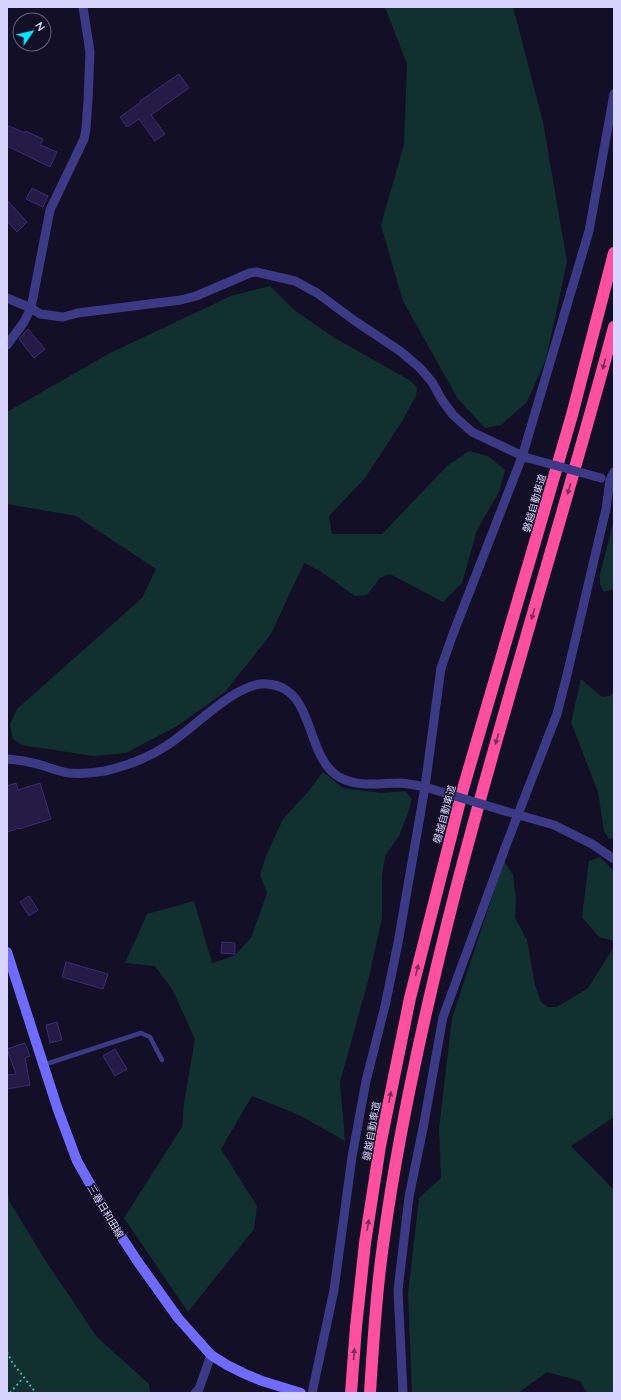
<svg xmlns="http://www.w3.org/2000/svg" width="621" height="1400" font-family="Quicksand,'Noto Sans JP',sans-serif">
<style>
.green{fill:#12302f}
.building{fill:#241b47;stroke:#3b2d73}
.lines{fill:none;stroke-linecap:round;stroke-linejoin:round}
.path{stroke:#2fb8b0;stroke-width:2;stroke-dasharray:2 3;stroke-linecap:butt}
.lane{stroke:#3d3a85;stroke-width:4.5}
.street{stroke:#3d3a85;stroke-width:9}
.secondary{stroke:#6f6bff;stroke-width:10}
.highway{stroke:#ff4fa3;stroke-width:12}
.street-bridge{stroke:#3d3a85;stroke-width:9}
.oneway{fill:#7d2c5e}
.labels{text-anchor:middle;stroke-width:3;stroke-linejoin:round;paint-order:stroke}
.street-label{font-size:10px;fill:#d9d4ff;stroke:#130f26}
</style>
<rect width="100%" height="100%" fill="#130f26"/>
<path class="green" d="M385,7h128l30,115 24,140 -21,97 -19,43 -26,23 -16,3 -27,-29 -55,-98 -22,-76 23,-81 3,-80z
M270,286l23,23 40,28 78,44 6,7 -1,8 -15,27 -36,55 -36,38 3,18h50l65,-68 22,-15 19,5 17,14 -6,22 -22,38 -15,53 -19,19 -53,-28 -10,4 -13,17 -12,1 -35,-25 -16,-8 -33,71 -46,58 -48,34 -51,27 -33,3 -71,-11 -9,-6 -3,-15 7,-15 125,-111 14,-29 -80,-53 -69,-12v-92l103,-59 121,-57z
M614,519v70l-10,3 -4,-8v-10z
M581,679l21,18 8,-1 4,-4v146l-5,1 -5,-8 -6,-39 -27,-70z
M323,772l20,16 38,5 24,-2 7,8 -5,17 -8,20 -14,20 -3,21v41l-14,63 -28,101 5,59 -44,-25 -49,-20 -31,53 36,57 -3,23 -66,83 -64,-94 58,-91 2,-24 11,-64 -23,-50 -17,-23 -30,-3 22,-49 47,-13 18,62 22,-7 17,-18 16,-45 -7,-18 6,-19 17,-37 24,-26z
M600,857l14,14v70l-15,-4 -17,-20 7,-56z
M504,861l9,14 3,25 -1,18 12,22 8,45 6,17 7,5h9l31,-19 26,-41v170l-43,29 43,44v203h-27l-7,-12 -33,-9 -29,21h-106l-4,-99 11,-96 22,-20 -2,-49 13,-111z
M7,1182l2,19 38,62 50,74 52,47 1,9h-143z"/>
<path class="building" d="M179,74l10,14 -38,27 14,19 -10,7 -16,-22 -12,8 -7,-10 21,-15 -1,-1z
M9,126l16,7v-2l18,8 -3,6 17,7 -7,15 -43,-21v-15z
M32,188l16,8 -5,11 -17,-8z
M7,200l20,22 -10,10 -10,-11z
M28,329l17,20 -11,9 -15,-19z
M16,783l2,7 22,-7 11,36 -32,10v-1l-12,4v-46z
M29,896l9,14 -9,6 -9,-14z
M222,942l13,1v11l-14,-1z
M66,962l42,12 -5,15 -41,-12z
M57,1022l5,18 -12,3 -4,-18z
M25,1043l5,13 -5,2 5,27 -23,4v-14l9,-1 -9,-25z
M115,1049l12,20 -12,7 -12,-20z"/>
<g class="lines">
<path class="path" d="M7,1352l5,10 24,31
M10,1393l13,-15"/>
<path class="lane" d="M43,1065l98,-32 9,4 12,23"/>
<path class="street" d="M7,298l24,10 9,6 23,3 15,-4 103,-13 15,-4 54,-23 6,-1 39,9 22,12 38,28 45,30 20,17 12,14 10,18 11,15 19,17 55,26
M7,345l17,-23 7,-14 19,-98 34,-71 2,-10 2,-29 2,-48 -7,-45
M7,759c7,1 14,1 21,3 14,2 27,9 41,11 12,1 24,0 36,-2 21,-5 43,-13 61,-25 27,-16 70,-65 101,-62 49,3 37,72 72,93 20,11 41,6 62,6 8,1 16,2 24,4
M512,813l42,12 38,19 22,15
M195,1393l4,-4 12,-34
M312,1393l22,-103 18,-133 14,-76 19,-75 13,-63 27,-156 16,-119 12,-34 69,-177 67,-226 25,-137
M403,1393l-5,-103 11,-93 15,-74 19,-106 62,-169 52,-134 10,-39 39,-166 4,-29 4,-8"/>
<path class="secondary" d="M7,952l51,158 19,51 36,63 25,38 40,56 33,37 16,10 16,8 19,8 39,12"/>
<path class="highway" d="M351,1393l5,-66 9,-84 15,-97 30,-148 53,-209 109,-374 42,-162
M370,1393c3,-50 6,-99 13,-148 16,-120 43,-239 73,-356 49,-189 108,-374 158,-562"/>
<path class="street-bridge" d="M528,458l73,20
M425,787l83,25"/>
</g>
<defs><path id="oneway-solid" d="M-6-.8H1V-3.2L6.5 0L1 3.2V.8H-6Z"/></defs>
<g class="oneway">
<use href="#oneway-solid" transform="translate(604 364) rotate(105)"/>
<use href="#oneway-solid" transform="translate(569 489) rotate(106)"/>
<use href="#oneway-solid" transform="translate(533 614) rotate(106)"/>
<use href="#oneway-solid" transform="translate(497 739) rotate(106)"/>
<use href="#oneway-solid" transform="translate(417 970) rotate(-76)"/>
<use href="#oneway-solid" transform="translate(390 1097) rotate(-79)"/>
<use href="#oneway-solid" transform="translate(368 1225) rotate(-81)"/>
<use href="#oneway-solid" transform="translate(354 1354) rotate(-86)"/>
</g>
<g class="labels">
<g class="street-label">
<text transform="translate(534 503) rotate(-74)" y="4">磐越自動車道</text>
<text transform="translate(444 814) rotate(-75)" y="4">磐越自動車道</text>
<text transform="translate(371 1131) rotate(-80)" y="4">磐越自動車道</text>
<text transform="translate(106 1211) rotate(59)" y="4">三春日和田線</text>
</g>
</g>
<rect width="621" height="1400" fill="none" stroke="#d9d4ff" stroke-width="16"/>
<g transform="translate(32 32) rotate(56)"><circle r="19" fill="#130f26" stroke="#625e7d"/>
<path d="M0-3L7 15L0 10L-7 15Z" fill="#00e5ff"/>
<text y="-6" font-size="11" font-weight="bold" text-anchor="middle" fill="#d9d4ff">N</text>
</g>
</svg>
